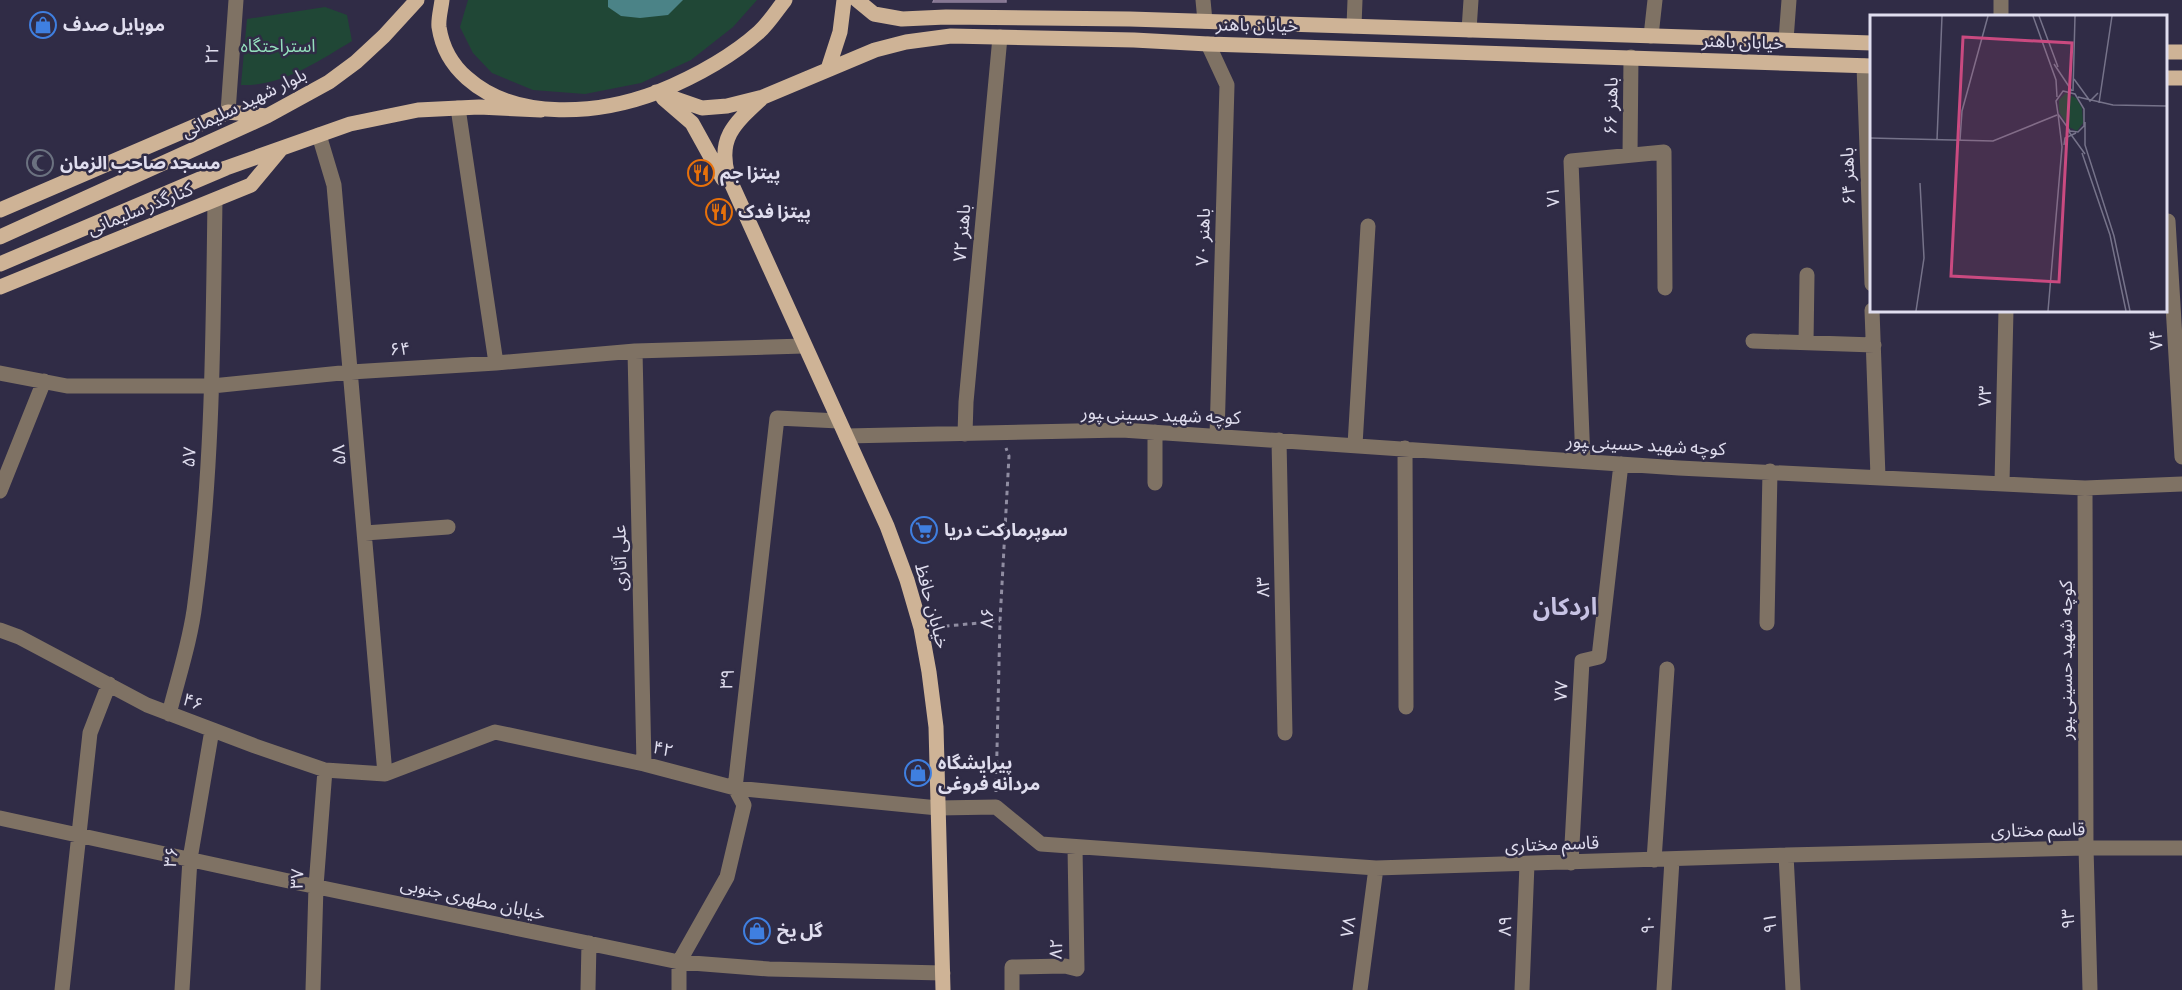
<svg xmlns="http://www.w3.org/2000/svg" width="2182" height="990" font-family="'Source Sans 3','Noto Sans Arabic',sans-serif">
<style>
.green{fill:#204736}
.water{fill:#4b8387}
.building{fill:#655671;stroke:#91829e;stroke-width:1.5}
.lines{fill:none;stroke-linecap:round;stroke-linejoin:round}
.path{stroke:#908da2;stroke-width:3;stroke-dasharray:4.5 4.5;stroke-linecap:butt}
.minor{stroke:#7f7264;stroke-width:15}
.major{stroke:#ceb396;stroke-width:15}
.labels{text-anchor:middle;stroke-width:5;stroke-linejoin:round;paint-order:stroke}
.poi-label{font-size:18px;font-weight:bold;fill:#e0deef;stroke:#302c46;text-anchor:start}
.street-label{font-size:18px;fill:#e0deef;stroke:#302c46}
.park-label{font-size:18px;fill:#94dfbd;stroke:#302c46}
.district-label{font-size:24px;font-weight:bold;fill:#c7c3e4;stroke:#302c46}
.inset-road{fill:none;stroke:#76738a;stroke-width:1.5}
.view{fill:#ca4a80;fill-opacity:0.15;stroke:#ca4a80;stroke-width:3}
.inset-edge{fill:none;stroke:#e0deef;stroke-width:3}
</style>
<rect width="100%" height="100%" fill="#302c46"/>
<path class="green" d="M468,0h289l-24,27 -42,33 -50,23 -56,11 -52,-4 -41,-17 -19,-20 -13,-26z
M325,7l22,8 5,26c-33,20 -71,46 -111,44l6,-66z"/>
<path class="water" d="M608,0h75l-15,15 -28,3 -19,-2 -13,-9z"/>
<path class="building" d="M934,0h72v2h-73z"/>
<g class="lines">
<path class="path" d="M936,627l64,-6
M996,792l4,-171 9,-165 -3,-8"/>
<path class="minor" d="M1203,0l2,21
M2001,0v16
M1354,26l1,-26
M1469,30l2,-30
M1651,36l4,-36
M1786,40l3,-40
M1208,44l19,41 -10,351
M1864,66l8,218
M458,108l38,255
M228,112l8,-112
M319,135l15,50 51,589
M1630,155l1,-98
M2168,221l14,236
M1872,310l6,167
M1753,341l121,4
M1806,343l1,-68
M635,351l9,413
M0,373l67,13h145l139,-14 145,-9 139,-12 169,-5
M965,434l1,-32 34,-365
M846,436l276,-6 557,38 406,20 97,-4
M1279,440l6,293
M1355,445l13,-219
M1405,448l1,259
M1583,461l-12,-300 93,-9 1,136
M1155,483v-51
M2002,483l4,-173
M2085,488l1,360 4,142
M0,491l44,-110
M365,533l83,-6
M1767,623l3,-152
M0,630l19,7 128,68 108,41 70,24 60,4 110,-42 149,32 91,24 203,20 58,-1 45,37 335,24 410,-13 300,-7h96
M169,714c9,-36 22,-75 26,-111 18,-133 18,-269 20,-403
M0,818l284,62 395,82 90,7 174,4
M1786,855l7,135
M1654,860l13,-191
M1571,863l11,-202 17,-4 22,-193
M62,990l28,-257 19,-49
M182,990l8,-131 22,-129
M313,990l3,-104 9,-116
M588,990l1,-47
M679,990v-28l48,-85 17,-72 -9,-17 42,-370 62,3
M1012,990v-23l53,-1 12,3 -2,-122
M1360,990l16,-122
M1522,990l5,-126
M1664,990l8,-130"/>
<path class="major" d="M442,0c-1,9 -4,19 -3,27 3,20 13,38 28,51 49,44 133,36 191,14 36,-15 72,-34 101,-60 10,-9 18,-22 26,-32
M857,0l17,14 28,5 44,-2 184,2 742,24
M2166,52h16
M828,69l12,-37 4,-32
M2166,78h16
M656,92l46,16 25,-2 36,-9 112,-47 31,-8 45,-6 183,4 74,4 664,22
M663,98l29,25 31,56
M761,99c-26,24 -44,39 -33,77l159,350 20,54 14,48 8,44 7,55 7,263
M0,210l228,-98 39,4
M0,237l267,-121 62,-34 27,-20 28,-26 33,-36
M0,264l226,-96 124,-44 68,-14 61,-3 62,3
M0,287l251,-102 30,-36"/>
</g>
<defs>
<symbol id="shop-ring" viewBox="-11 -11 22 22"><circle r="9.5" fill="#302c46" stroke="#3f7fe0" stroke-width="1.5"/><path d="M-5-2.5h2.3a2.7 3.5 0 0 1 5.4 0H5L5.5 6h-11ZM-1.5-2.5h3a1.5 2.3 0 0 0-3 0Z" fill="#3f7fe0"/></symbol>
<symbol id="mosque-ring" viewBox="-11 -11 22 22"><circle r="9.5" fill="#302c46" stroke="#6b7280" stroke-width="1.5"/><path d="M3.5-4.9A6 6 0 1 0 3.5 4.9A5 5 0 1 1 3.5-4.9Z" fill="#6b7280"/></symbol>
<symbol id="restaurant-ring" viewBox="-11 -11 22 22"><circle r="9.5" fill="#302c46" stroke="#e8710a" stroke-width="1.5"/><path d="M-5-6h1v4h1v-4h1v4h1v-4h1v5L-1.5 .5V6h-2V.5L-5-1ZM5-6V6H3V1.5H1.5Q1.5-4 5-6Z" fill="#e8710a"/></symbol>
<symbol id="supermarket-ring" viewBox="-11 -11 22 22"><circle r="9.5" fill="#302c46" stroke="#3f7fe0" stroke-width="1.5"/><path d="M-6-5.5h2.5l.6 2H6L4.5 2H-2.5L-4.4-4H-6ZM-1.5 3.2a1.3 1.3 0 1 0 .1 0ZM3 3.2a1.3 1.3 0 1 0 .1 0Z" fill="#3f7fe0"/></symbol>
</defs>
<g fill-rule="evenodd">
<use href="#shop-ring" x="28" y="10" width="30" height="30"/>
<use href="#mosque-ring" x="25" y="148" width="30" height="30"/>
<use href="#restaurant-ring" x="686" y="158" width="30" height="30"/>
<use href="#restaurant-ring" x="704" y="197" width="30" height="30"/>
<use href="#supermarket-ring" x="909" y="515" width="30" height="30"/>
<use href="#shop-ring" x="903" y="758" width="30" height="30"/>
<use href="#shop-ring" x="742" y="916" width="30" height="30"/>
</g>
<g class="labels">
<g class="poi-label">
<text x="63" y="31">موبایل صدف</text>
<text x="60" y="169">مسجد صاحب الزمان</text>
<text x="720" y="179">پیتزا جم</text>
<text x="738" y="218">پیتزا فدک</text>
<text x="944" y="536">سوپرمارکت دریا</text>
<text x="938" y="769">پیرایشگاه<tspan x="938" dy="21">مردانه فروغی</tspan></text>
<text x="777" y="937">گل یخ</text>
</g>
<g class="street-label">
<text transform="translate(1257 25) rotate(1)" y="6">خیابان باهنر</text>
<text transform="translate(1743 42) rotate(2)" y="6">خیابان باهنر</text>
<text transform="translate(212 54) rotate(-86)" y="6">۲۲</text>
<text transform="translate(244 103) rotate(-26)" y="6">بلوار شهید سلیمانی</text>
<text transform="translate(1611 106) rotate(-89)" y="6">باهنر ۶۶</text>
<text transform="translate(1848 176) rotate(-92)" y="6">باهنر ۶۴</text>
<text transform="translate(1553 197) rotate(-92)" y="6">۷۱</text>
<text transform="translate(140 209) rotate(-22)" y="6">کنارگذر سلیمانی</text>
<text transform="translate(962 233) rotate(-85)" y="6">باهنر ۷۲</text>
<text transform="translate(1203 237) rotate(-88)" y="6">باهنر ۷۰</text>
<text transform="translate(2156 340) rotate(-93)" y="6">۷۴</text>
<text transform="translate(400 349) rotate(-3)" y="6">۶۴</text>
<text transform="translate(1985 396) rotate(-89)" y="6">۷۳</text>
<text transform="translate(1161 415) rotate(2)" y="6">کوچه شهید حسینی ‍پور</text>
<text transform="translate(1646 445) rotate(3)" y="6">کوچه شهید حسینی ‍پور</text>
<text transform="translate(339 455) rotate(-95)" y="6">۵۸</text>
<text transform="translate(189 457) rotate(-86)" y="6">۵۷</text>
<text transform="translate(620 558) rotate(-91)" y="6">علی آثاری</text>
<text transform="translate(1263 587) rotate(-91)" y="6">۸۳</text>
<text transform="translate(932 606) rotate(75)" y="6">خیابان حافظ</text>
<text transform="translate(987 618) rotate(-87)" y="6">۸۶</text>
<text transform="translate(2066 660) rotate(-90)" y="6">کوچه شهید حسینی ‍پور</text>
<text transform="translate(727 679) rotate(-84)" y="6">۳۹</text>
<text transform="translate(1561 691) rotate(-87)" y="6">۷۷</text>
<text transform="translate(193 702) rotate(21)" y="6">۴۶</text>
<text transform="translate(663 749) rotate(15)" y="6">۴۲</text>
<text transform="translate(2038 830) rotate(-1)" y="6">قاسم مختاری</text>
<text transform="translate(1552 844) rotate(-2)" y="6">قاسم مختاری</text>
<text transform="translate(171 857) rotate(-83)" y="6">۳۶</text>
<text transform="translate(297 879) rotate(-87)" y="6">۳۷</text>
<text transform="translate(473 899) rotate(12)" y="6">خیابان مطهری جنوبی</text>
<text transform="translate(2068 919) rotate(-91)" y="6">۹۳</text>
<text transform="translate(1770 923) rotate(-93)" y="6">۹۱</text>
<text transform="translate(1648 924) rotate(-86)" y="6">۹۰</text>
<text transform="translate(1505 926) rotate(-88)" y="6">۸۹</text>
<text transform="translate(1348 927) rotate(-82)" y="6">۷۸</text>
<text transform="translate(1056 949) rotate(-87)" y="6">۸۲</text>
</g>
<g class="park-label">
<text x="278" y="52">استراحتگاه</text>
</g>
<g class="district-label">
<text x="1565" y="615">اردکان</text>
</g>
</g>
<g transform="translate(1870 15)">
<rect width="297" height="297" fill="#302c46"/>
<path d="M196,78l10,5 6,10 1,15 -6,8 -8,-4 -10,-15v-12z" fill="#204736"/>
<path class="inset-road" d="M163,1l23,64 1,17M169,1l19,51M184,49l18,27M204,64l16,22 8,-8M193,76l12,3 9,15v17l-6,6 -8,-1 -12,-17 -2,-13zM203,76l2,-75M208,82l35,8 54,1M229,88l13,-87M215,107v23l29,91 16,75M197,114l18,25M0,123l123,3 64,-26M67,125l5,-124M90,125l2,-29 26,-95M194,130l1,-7 11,-5M212,138l28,82 16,76M46,296l8,-53 -4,-75M178,296l14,-164 -4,-33"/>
<path class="view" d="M93,22l109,6 -13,239 -108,-6z"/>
<rect width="297" height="297" class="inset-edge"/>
</g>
</svg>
